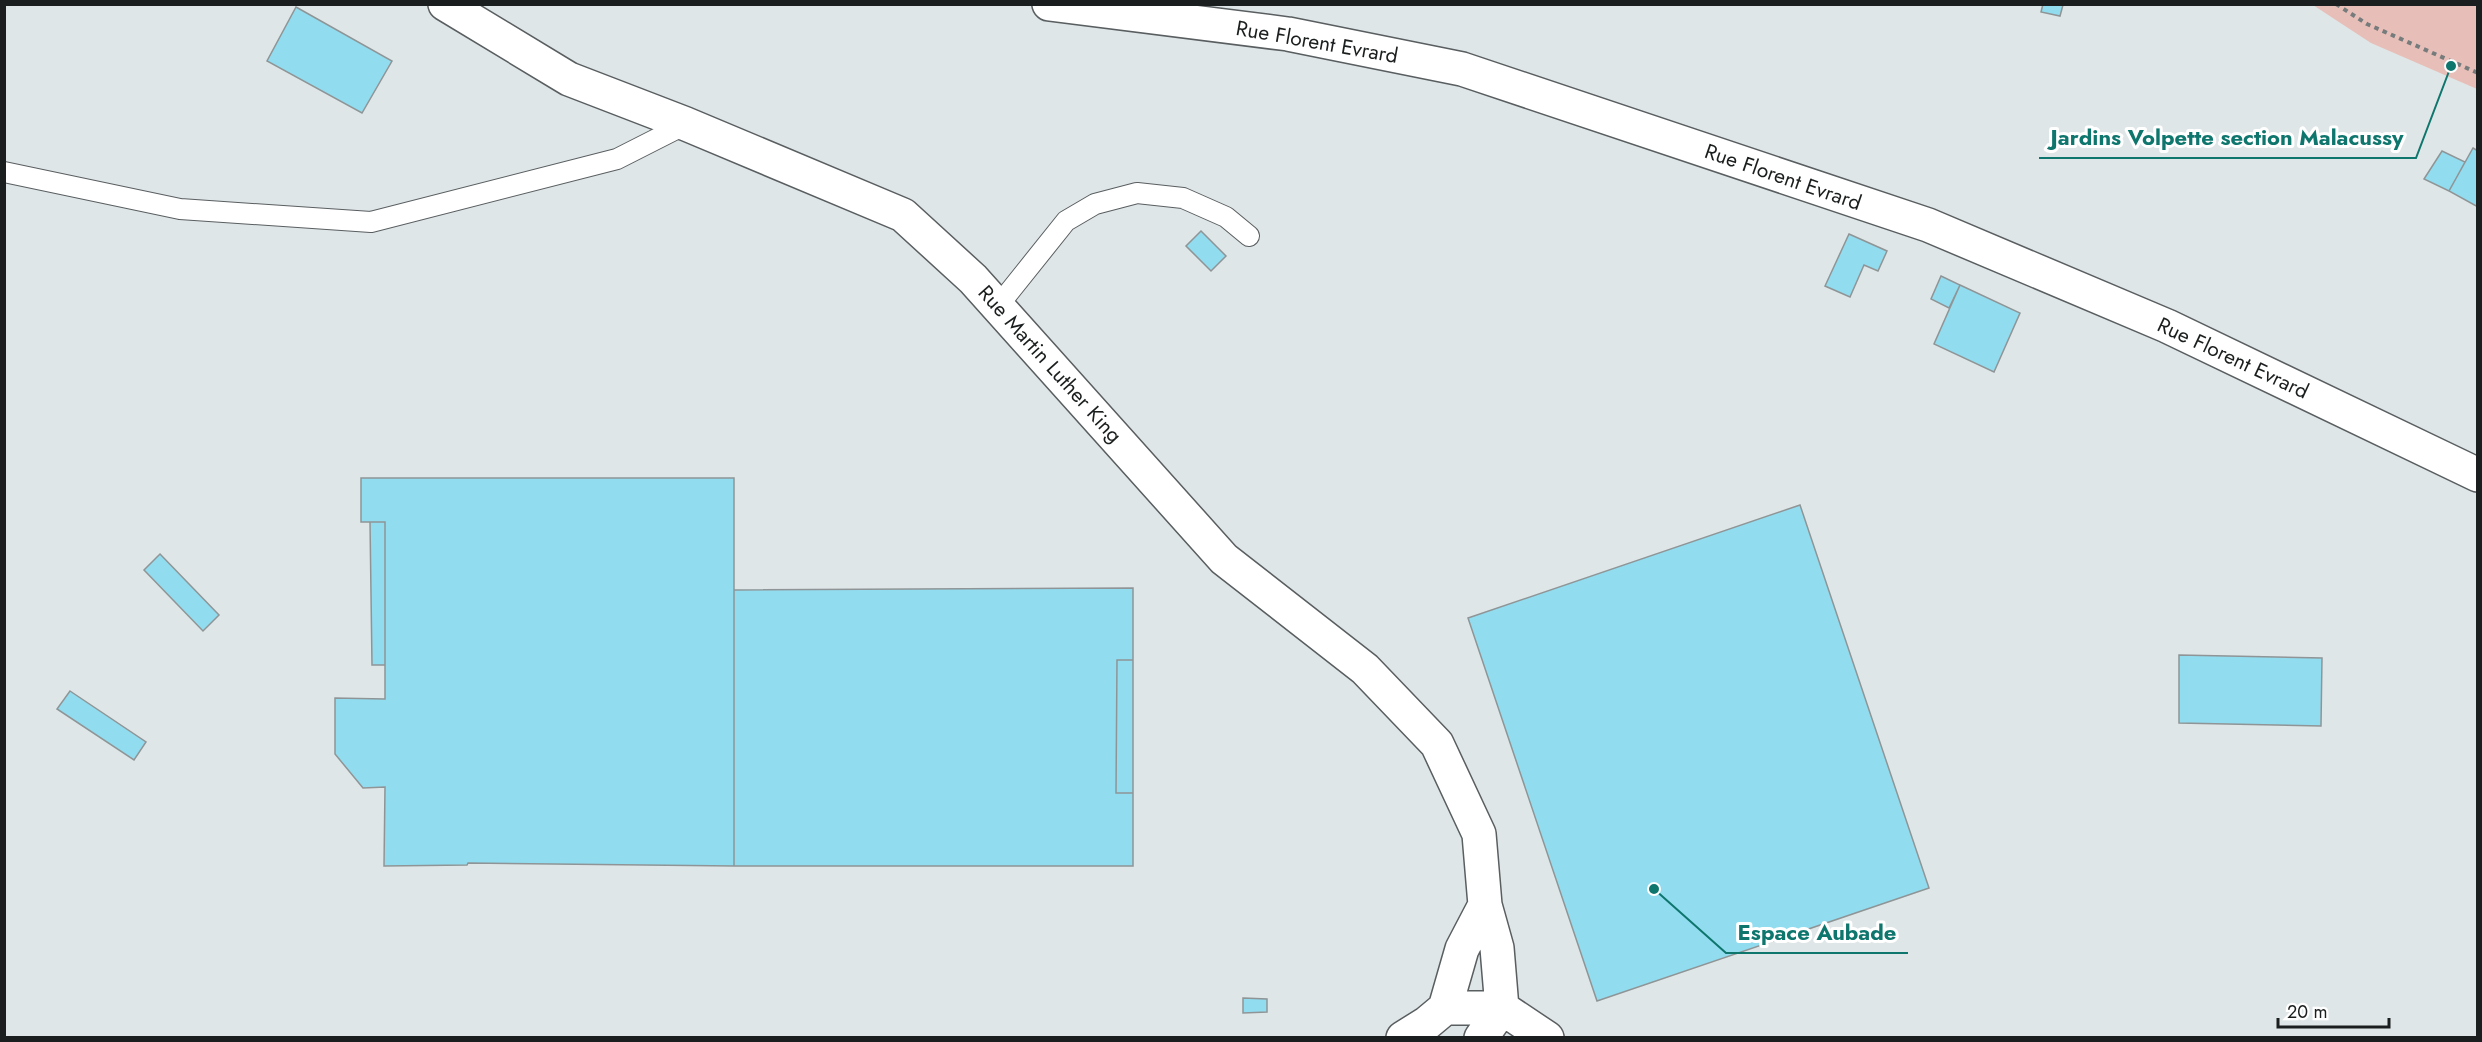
<svg xmlns="http://www.w3.org/2000/svg" width="2482" height="1042" font-family="Jost,sans-serif">
<style>
.green{fill:#e7beb8}
.building{fill:#91dcef;stroke:#8f9596;stroke-width:1.5}
.lines{fill:none;stroke-linecap:round;stroke-linejoin:round}
.service-casing{stroke:#595e60;stroke-width:22}
.tertiary-casing{stroke:#595e60;stroke-width:36}
.path{stroke:#767b7c;stroke-width:4;stroke-dasharray:4.5 4.5;stroke-linecap:butt}
.service{stroke:#fff;stroke-width:20}
.tertiary{stroke:#fff;stroke-width:33}
.labels{text-anchor:middle;stroke-width:6;stroke-linejoin:round;paint-order:stroke}
.street-label{font-size:21px;fill:#1b1e1e;stroke:#fff}
.leader{fill:none;stroke:#0f766e;stroke-width:2}
.callout-dot{fill:#0f766e;stroke:#fff;stroke-width:2}
.callout-label{font-size:22px;text-anchor:middle;font-weight:bold;fill:#0f766e;stroke:#fff;stroke-width:6;stroke-linejoin:round;paint-order:stroke}
</style>
<rect width="100%" height="100%" fill="#dfe6e7"/>
<path class="green" d="M2313,5h164v84l-106,-46z"/>
<path class="building" d="M2043,4l20,1 -3,11 -19,-4z
M296,7l96,54 -30,52 -95,-52z
M2473,148l5,3v56l-29,-16z
M2442,151l23,11 -16,29 -25,-12z
M1201,231l25,25 -15,15 -25,-25z
M1849,234l38,17 -9,20 -14,-6 -14,32 -25,-11z
M1941,276l19,9 -11,23 -18,-9z
M1960,285l60,28 -26,59 -60,-28z
M361,478h373v388l-266,-3 -1,2 -83,1 1,-79 -22,1 -28,-34v-56l50,1v-177h-24z
M1800,505l129,383 -332,113 -129,-383z
M370,522h15v143h-13z
M160,554l59,61 -16,16 -59,-61z
M1133,588v72h-16l-1,133h17v73h-399v-276z
M2179,655l143,3 -1,68 -142,-3z
M1117,660h16v133h-17z
M70,691l76,51 -12,18 -77,-51z
M1243,998l24,1v13l-24,1z"/>
<g class="lines">
<defs>
<path id="service" d="M4,172l176,37 191,13 246,-63 69,-35
M998,306l68,-85 29,-17 42,-11 46,5 43,19 23,19"/>
<path id="tertiary" d="M445,4l124,75 117,45 217,91 70,64 251,280 141,110 72,75 42,90 6,71 12,43 5,60 -21,30
M1049,4l239,30 174,35 466,156 239,101 311,149
M1445,1008h57l45,30
M1403,1038l24,-15 18,-15 17,-59 23,-44"/>
</defs>
<use href="#service" class="service-casing"/>
<use href="#tertiary" class="tertiary-casing"/>
<path class="path" d="M2336,4l31,20 111,49"/>
<use href="#service" class="service"/>
<use href="#tertiary" class="tertiary"/>
</g>
<g class="labels">
<g class="street-label">
<text transform="translate(1317 42) rotate(10)" y="7">Rue Florent Evrard</text>
<text transform="translate(1783 177) rotate(19)" y="7">Rue Florent Evrard</text>
<text transform="translate(2233 358) rotate(25)" y="7">Rue Florent Evrard</text>
<text transform="translate(1050 364) rotate(48)" y="7">Rue Martin Luther King</text>
</g>
</g>
<path class="leader" d="M2451 66L2416 158H2039M1654 889L1726 953H1908"/>
<g class="callout-dot">
<circle cx="2451" cy="66" r="6"/>
<circle cx="1654" cy="889" r="6"/>
</g>
<g class="callout-label">
<text x="2227" y="145">Jardins Volpette section Malacussy</text>
<text x="1817" y="940">Espace Aubade</text>
</g>
<rect width="2482" height="1042" fill="none" stroke="#1b1e1e" stroke-width="12"/>
<path d="M2278 1018v9h111v-9" fill="none" stroke="#1b1e1e" stroke-width="3"/>
<text x="2287" y="1018" font-size="18" fill="#1b1e1e" stroke="#ffffff" stroke-width="4.5" paint-order="stroke">20 m</text>
</svg>
